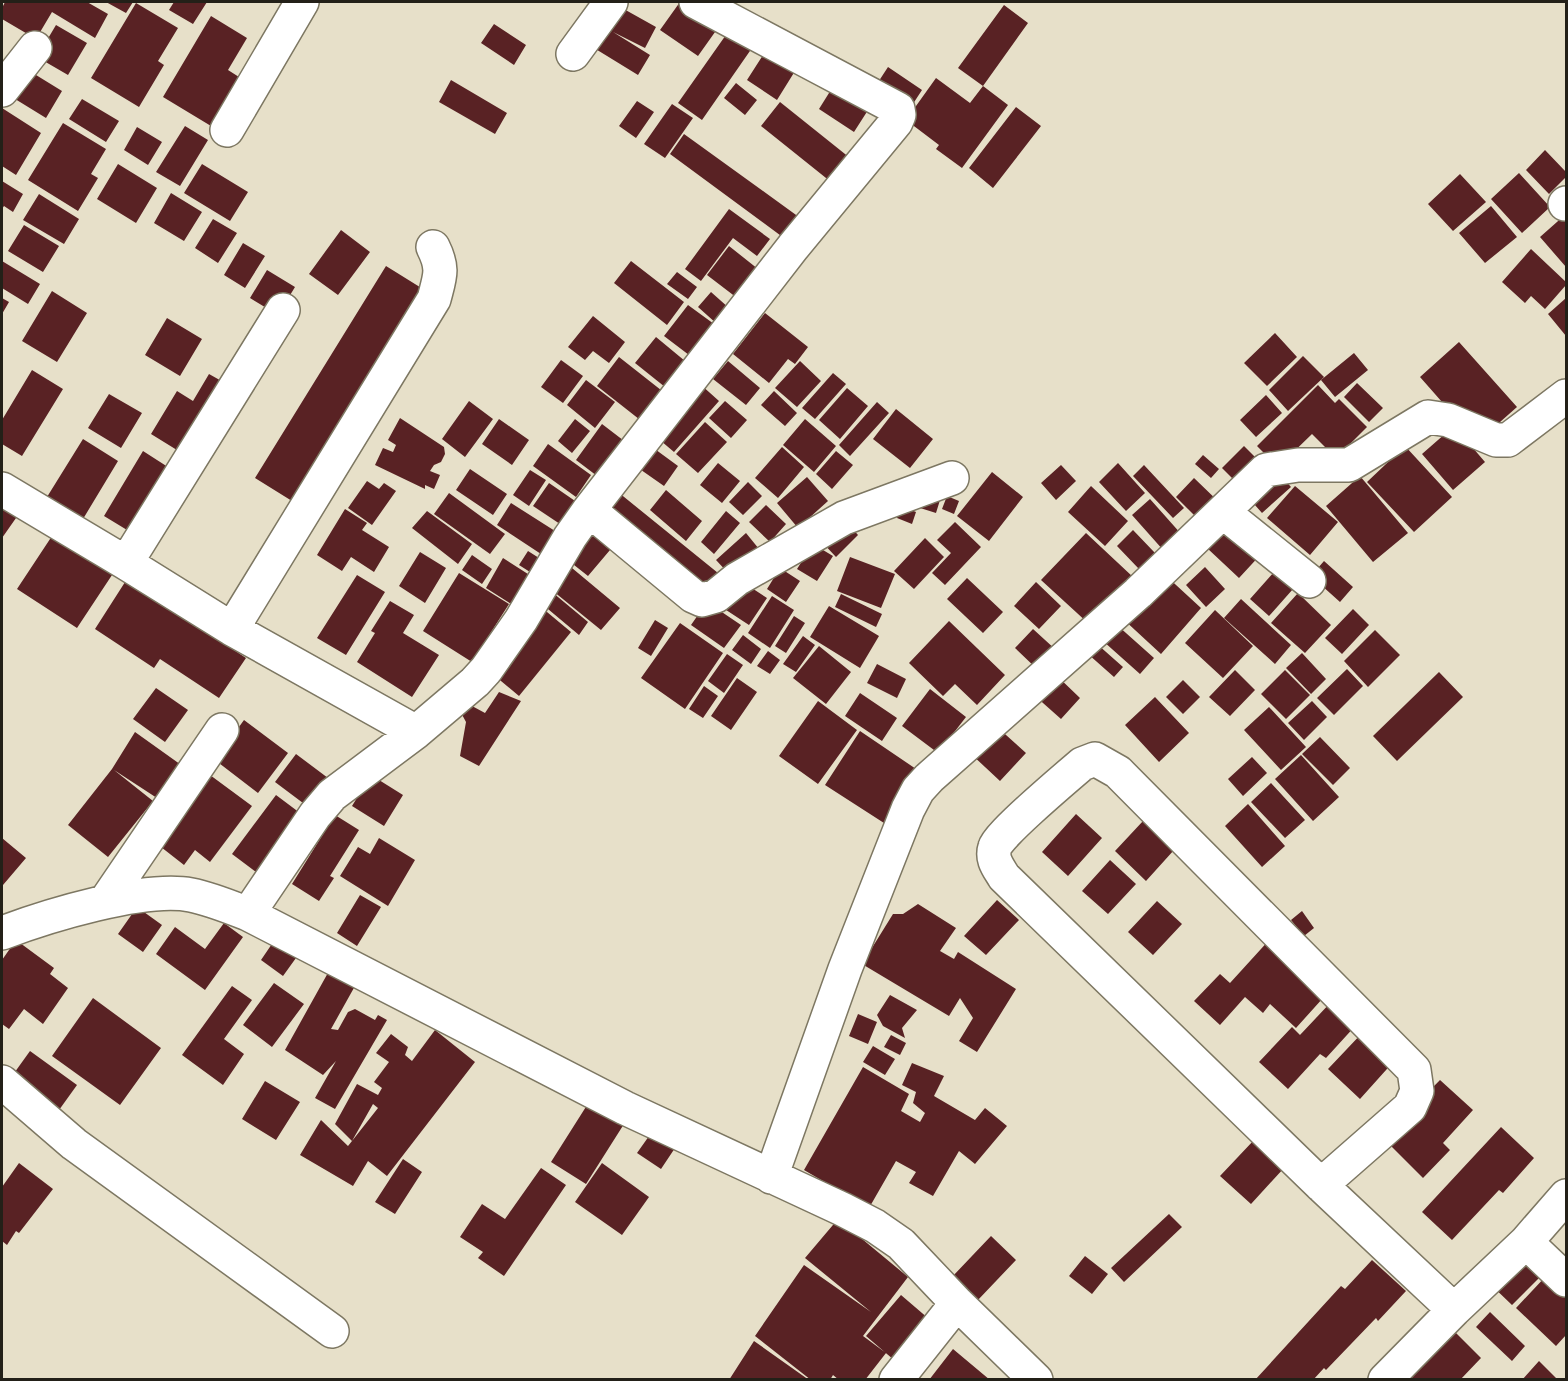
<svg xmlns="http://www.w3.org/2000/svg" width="1568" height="1381" font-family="Figtree,sans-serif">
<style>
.building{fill:#592224;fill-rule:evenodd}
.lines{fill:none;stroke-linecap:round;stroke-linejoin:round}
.minor-casing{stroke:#7d7762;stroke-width:36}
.minor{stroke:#fff;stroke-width:33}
</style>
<rect width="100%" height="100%" fill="#e7e0c9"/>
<path class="building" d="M5,2h82l21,12 -13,24 -43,-26 -16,27 -34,-20v-11z
M106,2h27l-7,11z
M174,2h33l-14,22 -24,-14z
M680,2l40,23 -22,31 -38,-26z
M136,3l42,25 -20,33 6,4 -25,42 -48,-29z
M1004,5l24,18 -45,63 -25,-18z
M622,8l34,19 -11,21 -32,-16 37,23 -12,20 -44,-27z
M211,16l36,22 -19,32 11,7 -28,49 -48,-29z
M494,24l32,21 -12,20 -33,-22z
M56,25l31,18 -19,32 -31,-18z
M728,32l24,16 -50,72 -24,-17z
M770,44l30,19 -23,37 -30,-20z
M23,67l39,24 -16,27 -39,-24z
M888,67l34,23 -15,23 -34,-23z
M936,78l34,25 13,-17 25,19 -46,63 -26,-19 3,-4 -33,-25z
M451,80l56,33 -12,21 -56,-32z
M736,83l21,17 -12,15 -21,-17z
M834,85l36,22 -16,25 -35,-23z
M82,99l37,22 -13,21 -37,-23z
M637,101l17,11 -18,26 -17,-12z
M780,102l75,60 -19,24 -75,-60z
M672,104l21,14 -28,40 -21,-14z
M1016,107l25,19 -48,62 -24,-20z
M2,108l39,25 -25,42 -14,-9z
M63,123l43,26 -15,25 7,4 -20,33 -50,-31z
M185,126l23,14 -28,46 -24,-14z
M137,127l25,15 -14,23 -24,-15z
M684,134l119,86 -15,21 -118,-87z
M1545,150l21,22v5l-17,17 -23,-24z
M118,164l39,24 -21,35 -39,-24z
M202,164l46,28 -18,29 -46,-28z
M1519,173l31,34 -28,26 -31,-34z
M1460,174l26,28 -33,29 -25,-27z
M2,181l21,13 -10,18 -9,-6 -2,3z
M171,193l31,19 -18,29 -30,-18z
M39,194l40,25 -15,25 -41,-24z
M1491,206l26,31 -32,26 -26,-30z
M729,209l41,30 -13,17 -24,-18 -32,43 -16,-12z
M1566,214v53l-26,-30z
M213,219l24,14 -19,30 -23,-15z
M24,225l35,21 -16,26 -35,-21z
M341,230l29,22 -32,43 -29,-21z
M243,243l22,13 -20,32 -21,-13z
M729,246l34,27 -22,28 -34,-26z
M1531,249l35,33v3l-21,24 -14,-13 -6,7 -23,-21z
M2,261l38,23 -12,20 -26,-16z
M631,261l53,41 -17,23 -53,-42z
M386,266l37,23 -131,212 -37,-23z
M267,270l28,17 -17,28 -28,-17z
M677,272l20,15 -9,12 -21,-15z
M52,291l35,22 -30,49 -35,-21z
M711,292l18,16 -12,16 -19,-17z
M2,298l7,4 -7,12z
M1566,298v38l-18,-22z
M688,305l26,19 -25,31 -25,-19z
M765,313l43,34 -13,17 -7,-5 -19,24 -36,-29z
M593,316l32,26 -16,21 -16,-12 -8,9 -17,-13z
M167,318l35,21 -22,37 -35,-21z
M1275,333l22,24 -30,29 -23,-23z
M656,337l35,29 -21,25 -35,-28z
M1459,342l58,65 -26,23 -34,-11 -37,-42z
M1354,353l14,17 -33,27 -14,-17z
M1303,356l21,21 -36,34 -19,-21z
M619,357l47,37 -22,29 -47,-37z
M561,360l22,16 -20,27 -22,-16z
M728,361l32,27 -14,17 -33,-26z
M800,361l21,20 -24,26 -22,-19z
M32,370l31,19 -41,67 -20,-12v-24z
M833,373l13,11 -31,35 -13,-11z
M209,374l16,9 -40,72 -34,-21 26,-43 16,10z
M586,380l29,22 -20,26 -28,-23z
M1357,383l26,25 -14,14 -25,-25z
M700,384l19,17 -45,51 -20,-17z
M1318,385l17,18 4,-4 28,28 -31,31 -24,-24 -34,33 -21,-21z
M847,388l21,18 -28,33 -21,-19z
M774,391l23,22 -12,13 -24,-21z
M109,394l33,19 -21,35 -33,-20z
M1266,395l16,18 -26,24 -16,-17z
M469,401l24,18 -28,38 -23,-18z
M725,401l22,19 -16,18 -22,-20z
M877,402l12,11 -39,43 -11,-11z
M896,409l37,30 -23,29 -37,-29z
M400,418l44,29 1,7 -4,8 -7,3 -4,6 10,4 -6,14 -9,-4v4l-50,-24 8,-17 10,4 3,-7 -8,-5z
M499,419l30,21 -17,25 -30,-21z
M575,419l15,12 -18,22 -14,-12z
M805,419l31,27 -22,26 -31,-27z
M705,422l22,20 -29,31 -22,-19z
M602,424l30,23 -27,35 -29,-22z
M1454,426l31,36 -32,28 -31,-36z
M83,439l35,22 -35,58 -36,-22z
M548,444l43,31 -15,22 -43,-31z
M648,444l30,22 -14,20 -30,-21z
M1244,446l19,19 -22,22 -19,-19z
M1405,446l47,51 -38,35 -47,-50z
M782,447l22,20 -26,31 -23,-20z
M143,451l28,18 -39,64 -28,-17z
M836,451l17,14 -21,24 -16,-15z
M1203,455l16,14 -8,9 -16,-14z
M718,463l22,18 -18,22 -22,-18z
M1118,463l27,30 -19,18 -27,-29z
M1061,465l15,16 -20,19 -15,-17z
M1144,465l40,43 -11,10 -40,-42z
M470,469l37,25 -14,21 -37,-25z
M530,470l16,10 -17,26 -16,-11z
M1277,471l14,16 -29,26 -15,-17z
M992,472l31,25 -34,44 -32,-25z
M1360,476l48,57 -35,29 -47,-56z
M807,477l21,24 -30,27 -21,-25z
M1194,478l28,27 -19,19 -27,-27z
M367,481l12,8 5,-6 12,8 -24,34 -24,-17z
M748,482l14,14 -19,19 -14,-13z
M549,483l29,20 -15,23 -30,-20z
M1091,486l37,35 -23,25 -37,-34z
M1295,486l43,36 -28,33 -43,-37z
M613,488l105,85 -18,22 -104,-86z
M666,490l36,31 -16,20 -36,-31z
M2,493l21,15 -21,30z
M449,493l56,41 -15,20 -56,-40z
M921,494l19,6 -4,13 -19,-6z
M947,496l12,5 -5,13 -12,-5z
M1150,499l32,36 -18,16 -32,-36z
M511,503l44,28 -14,23 -44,-29z
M766,505l20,19 -16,18 -21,-20z
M901,506l15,6 -4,12 -15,-6z
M345,509l22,14 -5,7 27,17 -15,25 -23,-15 -9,14 -25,-16z
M427,511l45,33 -14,20 -46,-36z
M726,511l14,12 -26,31 -13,-12z
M844,519l14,16 -22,22 -15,-16z
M955,522l26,25 -36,38 -13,-12 19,-20 -14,-13z
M1232,522l31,30 -24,26 -32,-30z
M1133,530l22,23 -16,16 -22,-23z
M746,533l13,16 -30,25 -13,-14z
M1086,533l47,44 -44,47 -48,-44z
M591,534l19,16 -22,26 -19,-15z
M52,536l60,39 -35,53 -60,-39z
M925,538l19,19 -30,32 -20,-18z
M813,544l20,12 -16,25 -20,-12z
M528,551l22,14 -9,14 -22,-14z
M420,552l26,16 -21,35 -26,-17z
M472,555l20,14 -10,15 -20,-14z
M850,557l45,17 -14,34 -44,-17z
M503,558l39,25 -18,29 -38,-24z
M1324,561l29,26 -13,15 -29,-26z
M1205,567l20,22 -19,18 -20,-22z
M572,568l48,40 -19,22 -48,-39z
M780,568l20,13 -14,21 -19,-13z
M1275,571l18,18 -24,27 -19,-17z
M459,573l50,31 -37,58 -49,-31z
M1163,573l38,35 -40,46 -39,-36z
M357,575l28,17 -39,63 -29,-17z
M967,578l36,34 -20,21 -36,-34z
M127,579l119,79 -27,40 -59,-39 -6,9 -59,-39z
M738,579l29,19 -18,27 -29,-19z
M1036,582l25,24 -22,23 -25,-23z
M552,592l36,30 -9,13 -37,-31z
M1298,593l33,32 -26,28 -34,-30z
M841,594l41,20 -6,13 -41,-20z
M772,596l22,14 -24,38 -22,-15z
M1241,599l50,46 -16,19 -51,-46z
M390,601l24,14 -11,18 36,22 -27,42 -55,-35 18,-29 -4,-2z
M707,602l34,23 -17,23 -33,-23z
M829,606l50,30 -19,32 -50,-31z
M541,607l30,25 -52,64 -30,-25z
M1353,609l16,16 -27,29 -17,-16z
M1215,610l38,36 -30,32 -38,-35z
M794,616l11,7 -19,30 -11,-7z
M655,620l13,8 -17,28 -13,-8z
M949,621l56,54 -28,30 -22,-21 -12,12 -34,-33z
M680,623l43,30 -38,56 -44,-31z
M1117,625l37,33 -14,16 -37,-33z
M1033,629l23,21 -18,20 -23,-22z
M1375,630l25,25 -32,32 -24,-26z
M743,635l18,14 -10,15 -19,-14z
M803,636l12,9 -19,27 -13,-8z
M1097,644l26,23 -9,10 -26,-23z
M819,646l32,26 -25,32 -33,-26z
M768,651l12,9 -10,14 -13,-8z
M1302,653l24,26 -15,15 -25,-26z
M727,654l16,11 -19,28 -16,-12z
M877,664l29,15 -9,19 -30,-15z
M1347,669l16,17 -29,29 -17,-17z
M1235,670l20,20 -25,26 -21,-19z
M1285,670l25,25 -24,24 -25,-25z
M1439,672l24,25 -66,64 -24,-25z
M1054,673l26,25 -19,21 -27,-24z
M737,678l20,14 -26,38 -20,-14z
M1183,680l17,17 -17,17 -17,-17z
M704,686l14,10 -15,22 -14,-9z
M156,688l32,22 -23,32 -32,-23z
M930,689l36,28 -28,36 -36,-27z
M499,692l22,9 -42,65 -19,-10 6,-34 -7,-13 13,-3 13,7z
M860,693l37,25 -15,23 -37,-25z
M1155,697l34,36 -30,29 -34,-37z
M818,701l39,29 -39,54 -39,-28z
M1312,701l15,16 -23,23 -16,-17z
M1269,707l37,40 -25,23 -37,-40z
M244,720l44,33 -30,40 -43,-33z
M996,726l30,27 -26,28 -30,-28z
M860,731l59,40 -35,52 -59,-38z
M135,732l49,35 -24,33 -46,-30 39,31 -45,56 -40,-32 44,-56z
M1320,737l30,31 -17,17 -31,-31z
M296,754l36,27 -21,28 -36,-27z
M1301,755l38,42 -26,24 -38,-42z
M1252,757l15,16 -24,23 -15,-17z
M210,775l42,31 -42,56 -15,-12 -11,15 -23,-18z
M371,775l32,20 -19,31 -32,-20z
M1271,783l34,37 -20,18 -34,-36z
M276,795l32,24 -44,59 -32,-24z
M1248,804l37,42 -23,21 -37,-41z
M1076,814l26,24 -34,38 -26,-24z
M335,815l24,15 -29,46 4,2 -15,23 -27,-17z
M1143,821l31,29 -28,31 -31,-30z
M2,838l24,20 -23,27 -1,-2z
M379,838l36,22 -27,46 -48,-30 18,-29 12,7z
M1110,860l26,24 -28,30 -26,-23z
M360,895l21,12 -24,39 -20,-13z
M997,900l22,20 -33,35 -22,-19z
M1157,901l25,23 -29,31 -25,-23z
M918,904l38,24 -16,23 14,8 4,-7 58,37 -39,63 -18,-11 14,-23 -13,-20 -11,18 -87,-52 31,-50h10z
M137,907l25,18 -19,27 -25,-18z
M1302,911l12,17 -10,8 -13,-16z
M224,923l19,14 -38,53 -49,-36 19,-27 30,22z
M278,935l23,16 -18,25 -22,-16z
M1271,938l52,60 -27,30 -26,-24 -7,9 -18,-16 -25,28 -26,-24 26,-27 10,9z
M16,940l38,28 -4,6 18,14 -25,36 -19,-15 -15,20 -7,-5v-64z
M329,971l26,15 -24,43 7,1 10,-18 7,-3 20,11 3,-5 9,5 -52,89 -20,-11 21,-37 -13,14 -38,-25z
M274,983l30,21 -32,43 -29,-22z
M232,986l20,14 -28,39 20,15 -21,31 -41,-30z
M890,995l27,15 -15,18 3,10 -22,-12 -6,-11z
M93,998l68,50 -41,57 -68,-49z
M1332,1001l25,23 -31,34 -6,-4 -32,35 -29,-27 33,-35 8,8z
M858,1014l19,8 -9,22 -19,-8z
M435,1030l40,32 -88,114 -19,-15 -15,25 -53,-31 21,-35 27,26 4,-5 -17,-17 22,-40 21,11 4,-7 -8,-6 15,-20 -13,-9 15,-19 17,13 -3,8 7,6zM373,1104l5,4 -26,33z
M1364,1031l31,29 -35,39 -32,-30z
M891,1035l15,8 -6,12 -16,-8z
M873,1046l22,13 -10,16 -22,-13z
M30,1051l47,34 -23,32 -47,-34z
M912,1063l32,13 -10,20 41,24 10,-12 22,18 -32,38 -16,-13 -26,45 -24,-13 7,-11 -20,-11 -27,47 -65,-38 59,-103 46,27 -8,17 19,11 5,-9 -12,-10 3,-11 -14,-7z
M1440,1080l33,30 -30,33 7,7 -27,28 -40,-40z
M265,1081l35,21 -24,38 -34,-21z
M589,1102l35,22 -38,60 -35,-22z
M1501,1127l33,31 -31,35 -4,-3 -47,50 -30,-28z
M654,1129l23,16 -16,24 -24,-16z
M1254,1140l30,28 -33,36 -31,-28z
M403,1159l19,13 -27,42 -20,-12z
M19,1163l34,26 -34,44 -3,-2 -9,14 -5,-4v-54z
M602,1163l47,34 -27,38 -47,-33z
M541,1168l25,17 -62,91 -26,-18 5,-6 -23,-15 22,-33 23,15z
M1169,1214l13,13 -58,55 -13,-14z
M838,1219l70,58 -45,59 23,17 -21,27h-26l-6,-5 -3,5h-19l-56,-44 49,-71 67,47 -66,-54z
M991,1236l25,24 -39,41 -25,-24z
M1523,1247l23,24 -34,34 -24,-23z
M1085,1256l23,18 -16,20 -23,-18z
M1372,1260l34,31 -28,30 -2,-3 -50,52 -2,-2 -11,12h-58l86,-94 4,3z
M1547,1275l19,19v41l-10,11 -40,-38z
M901,1295l28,24 -35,41 -28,-24z
M1490,1312l35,34 -13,15 -36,-34z
M1447,1324l34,34 -21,22h-67z
M754,1341l55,39h-80z
M953,1349l37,31h-61z
M1539,1361l19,19h-36z"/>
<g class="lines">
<defs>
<path id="minor" d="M696,2l202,107 1,6 -3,7 -103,125 -204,263 104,86 9,4 14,-4 21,-17 107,-61 108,-40
M573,54l38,-52
M2,90l33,-42
M227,130l75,-128
M1565,204l1,-1
M2,489l124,74 106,66 184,103
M1223,512l86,69
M126,563l157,-253
M232,629l202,-330c6,-23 10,-30 -1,-52
M105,902l117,-172
M248,914l67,-99 17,-20 84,-63 59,-50 11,-12 35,-50 49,-83 19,-27
M2,933c45,-17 142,-47 189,-38 20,4 39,12 57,19l377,194 217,101 33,17 26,18 56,59 79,77
M2,1082l72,62 258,187
M771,1177l74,-208 63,-160 10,-19 11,-12 209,-185 128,-123 32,-5h51l79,-48 20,3 48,20h12l58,-44
M1321,1185l89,-78 7,-16 -3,-21 -296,-298 -23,-13 -13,5c-14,12 -84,71 -87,83 -4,12 3,20 9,30l317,308 133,125 -69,70
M1526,1242l40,38
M1454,1310l72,-68 40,-46
M896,1380l61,-77"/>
</defs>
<use href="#minor" class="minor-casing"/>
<use href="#minor" class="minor"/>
</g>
<rect width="1568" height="1381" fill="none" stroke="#232018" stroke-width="6"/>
</svg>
